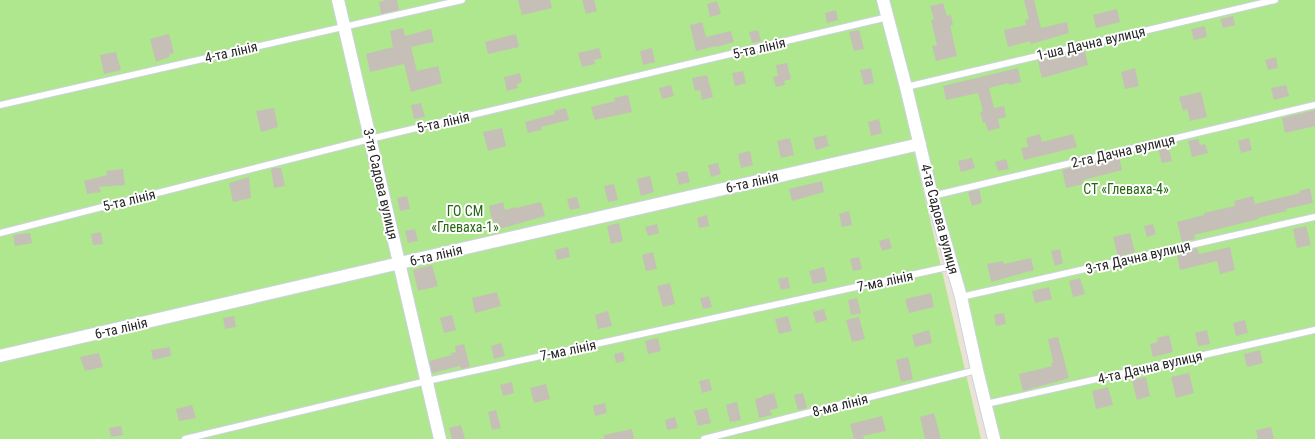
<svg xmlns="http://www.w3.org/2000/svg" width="1315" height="439" font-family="'Roboto Condensed',sans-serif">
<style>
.green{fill:#aee78d}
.building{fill:#c6bfb7}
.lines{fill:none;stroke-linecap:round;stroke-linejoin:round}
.service-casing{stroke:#ccd1e2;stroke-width:8}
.minor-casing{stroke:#ccd1e2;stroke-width:14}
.service{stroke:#fff;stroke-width:6}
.minor{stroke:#fff;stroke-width:12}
.labels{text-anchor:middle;stroke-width:4;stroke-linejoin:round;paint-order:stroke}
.street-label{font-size:14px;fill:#272727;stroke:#fff}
.park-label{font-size:14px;fill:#276713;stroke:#fff}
</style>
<rect width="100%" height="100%" fill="#ebe2d6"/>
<path class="green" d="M0,0h879l102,439h-981z
M889,0h426v439h-326z"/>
<path class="building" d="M386,0h11l2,10 -18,4 -2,-12z
M518,0h32l2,8 -30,7z
M582,0h12l3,11 -11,3z
M1024,0h10l7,28 26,-6 2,11 -38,11 -1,-3 -22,6 -4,-17 22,-5 -1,-5 4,-1z
M717,1l4,13 -11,3 -3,-13z
M943,3l4,13 4,-1 2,10 -3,1 7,30 -21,5 -4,-15 5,-1 -6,-25 3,-1 -4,-13z
M1117,9l3,13 -24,6 -3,-13z
M836,10l2,10 -11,3 -2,-10z
M1233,16l2,9 -12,3 -3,-9z
M702,22l4,15 25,-6 3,11 -18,5v-1l-20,5 -6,-26z
M1205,26l2,11 -13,3 -3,-11z
M403,28l2,8 26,-7 3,13 -23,5 6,24 21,-5 4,17 -31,9 -7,-28 -34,8 -4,-18 27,-7 -3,-16z
M758,30l3,11 -9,2 -3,-11z
M859,30l5,19 -10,2 -5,-19z
M169,34l5,19 -4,1 -1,3 -13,5 -6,-23z
M516,34l3,13 -31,7 -3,-12z
M599,48l3,10 -8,2 1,4 -13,3 -4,-14z
M652,48l3,14 -12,3 -3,-14z
M1085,51l3,14 -46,13 -4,-17 12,-3 1,2z
M116,52l5,18 -17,4 -4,-19z
M1276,57l2,11 -10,2 -3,-10z
M787,63l4,16 -7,2 1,4 -9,2 -3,-10 5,-1 -2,-11z
M871,68l3,15 -10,2 -4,-15z
M1018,68l3,14 -12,3v-2l-20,5 5,20 10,-2 2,11 -8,2 2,9 -12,3 -3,-9 -2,1 -3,-11 3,-1 -5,-18 -32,7 -3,-14z
M1135,68l4,18 -14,3 -4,-17z
M743,71l3,12 -11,3 -3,-13z
M520,73l2,9 -5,2 1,4 -11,3 -3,-14z
M707,75l6,22 -11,3 -2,-10 -5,1 -3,-13z
M671,85l3,11 -12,3 -3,-11z
M1286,85l3,11 -15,4 -3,-12z
M1201,92l6,25 -17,4 -3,-12 -4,2 -4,-14z
M628,95l4,17 -37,8 -4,-13 24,-6 -1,-3z
M421,103l4,14 -11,2 -3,-14z
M274,108l4,19 -17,5 -5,-21z
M566,108l3,12 -28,7 1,3 -14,3 -3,-11 30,-8 -1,-3z
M1315,110v16l-30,7 -3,-15z
M879,119l3,14 -11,3 -3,-14z
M502,128l4,18 -18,5 -5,-19z
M1040,134l2,8 31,-8 4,13 -53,13 -3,-12 7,-1 -2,-9z
M826,135l3,11 -13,4 -3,-12z
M790,138l4,17 -13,3 -4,-17z
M1249,138l3,12 -11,3 -3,-12z
M1198,139l2,6 5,-1 3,9 -16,4 -4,-16z
M1168,146l4,15 -10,2 -4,-15z
M750,151l3,14 -12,3 -3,-14z
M1119,156l3,14 -39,10 1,4 -18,4 -4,-18z
M972,158l3,10 -14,4 -3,-11z
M1006,159l3,10 -11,2 -3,-9z
M718,163l3,11 -10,3 -3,-12z
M273,168h8l4,18 -11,2 -3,-19z
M123,169l2,16 -26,2 2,5 -14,2 -3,-13 23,-6 -1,-4z
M687,171l3,11 -11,3 -3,-12z
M650,176l4,16 -13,4 -4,-17z
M249,177l2,21 -18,4 -4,-19z
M822,181l2,11 -32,9 -3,-12z
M614,184l4,16 -10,2 -4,-16z
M1310,188l3,15 -27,6 1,2 -29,7 1,1 -65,16 1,4 -13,3 -5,-20 27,-7v-2l31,-7 -1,-5 19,-5 2,8 45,-11 -1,-2z
M979,189l3,14 -10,3 -4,-14z
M407,196l3,13 -10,2 -3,-13z
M577,197l3,11 -10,2 -3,-11z
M503,202l2,8 11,-3v1l25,-6 4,14 -46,13 -2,-7 -4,1 -4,-17z
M849,211l3,14 -10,2 -3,-13z
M707,215l2,11 -10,2 -2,-10z
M619,223l4,18 -12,3 -4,-18z
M657,224l2,9 -11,3 -3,-9z
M1153,224l3,10 -9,3 -3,-11z
M1306,226l5,19 -14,3 -4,-19z
M415,229l3,12 -10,2 -3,-12z
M101,232l2,12 -10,1 -2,-11z
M30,233l2,10 -17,3 -2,-11z
M1130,233l5,19 -17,5 -5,-20z
M889,238l3,10 -10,3 -3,-10z
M568,247l2,10 -13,3 -2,-10z
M1230,247l5,23 -15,4 -3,-13 -37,9 -3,-14 8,-2 -1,-3 13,-3 2,6z
M1060,249l3,14 -8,3 -4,-15z
M653,252l4,17 -11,2 -4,-16z
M859,257l3,12 -9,2 -3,-12z
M1031,258l3,12 -43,12 -4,-18 16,-3 1,3z
M432,265l6,21 -20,5 -5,-21z
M824,267l3,14 -14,3 -4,-13z
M788,277l2,11 -9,2 -3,-11z
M1080,278l5,16 -12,3 -4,-16z
M670,283l5,21 -12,3 -6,-21z
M1049,287l3,12 -17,4 -3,-12z
M497,292l4,14 -26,7 -3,-15z
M931,293l3,14 -25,6 -4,-14z
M709,296l3,11 -9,2 -3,-11z
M857,298l4,15 -10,2 -3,-15z
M824,309l3,11 -11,3 -3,-11z
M608,311l4,15 -14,3 -3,-14z
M1004,313l2,11 -10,2 -2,-11z
M452,315l4,15 -12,3 -4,-15z
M234,316l2,11 -11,2 -2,-11z
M788,316l4,15 -13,3 -4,-15z
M859,317l6,22 -13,3 -6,-22z
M1245,320l3,13 -12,3 -3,-13z
M929,330l3,13 -17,4 -3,-12z
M1207,330l3,14 -12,2 -3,-13z
M1169,335l4,17 -20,5 -3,-13 8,-2 -1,-4z
M1058,337l11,41 -46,13 -4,-17 33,-8 -1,-3 2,-1 -5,-23z
M658,338l3,13 -13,3 -3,-13z
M501,343l4,13 -11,3 -3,-13z
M464,344l6,23 -9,2 -1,-3 -28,7 -3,-12 23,-6 -1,-2 5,-1 -1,-6z
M170,347l1,9 -18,4 -2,-10z
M1260,350l3,13 -16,4 -3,-13z
M623,352l2,9 -9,2 -2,-9z
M99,353l4,14 -18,4 -5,-14z
M908,357l5,22 -12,3 -5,-22z
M1189,373l5,20 -18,5 -5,-21z
M1146,377l4,19 -13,4 -5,-20z
M709,379l3,11 -10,3 -3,-12z
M512,382l2,11 -11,3 -3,-11z
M546,384l4,15 -16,4 -4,-15z
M1108,387l5,18 -17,4 -4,-18z
M774,393l4,15 -8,2 2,5 -13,3 -4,-19 8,-2 -1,-1z
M803,393l4,15 -9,2 -4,-15z
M737,402l4,18 -11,2 -4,-17z
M605,403l2,10 -12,3 -2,-10z
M192,405l4,13 -17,3 -3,-12z
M707,408l4,15 -13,3 -4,-15z
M496,410l5,18 -9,2 -4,-18z
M934,413l7,26h-16l-5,-22z
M882,416l4,15 -23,5 1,3h-10l-4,-15z
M675,417l3,11 -11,2 -2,-10z
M461,425l4,14h-13l-3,-11z
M121,426l2,9 -12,2 -2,-9z
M1271,427l3,12h-16l-2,-9z
M632,429l2,10h-30v-4z"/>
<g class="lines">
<defs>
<path id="service" d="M906,87l369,-87
M0,105l462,-105
M932,196l383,-91
M0,233l370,-94 518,-122
M961,297l354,-80
M986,404l329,-74
M185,439l242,-58 525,-115
M704,439l273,-69"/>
<path id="minor" d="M338,0l102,439
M883,0l23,87 26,109 29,101 16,73 17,69
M0,356l400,-93 520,-119"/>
</defs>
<use href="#service" class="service-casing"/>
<use href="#minor" class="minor-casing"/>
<use href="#service" class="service"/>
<use href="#minor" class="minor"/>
</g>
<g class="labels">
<g class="street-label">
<text transform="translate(1091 43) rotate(-13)" y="5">1-ша Дачна вулиця</text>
<text transform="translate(759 48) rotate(-13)" y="5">5-та лінія</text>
<text transform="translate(231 52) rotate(-13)" y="5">4-та лінія</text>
<text transform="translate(443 122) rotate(-13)" y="5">5-та лінія</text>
<text transform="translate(1123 151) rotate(-13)" y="5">2-га Дачна вулиця</text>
<text transform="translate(752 182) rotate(-13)" y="5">6-та лінія</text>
<text transform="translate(381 184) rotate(77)" y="5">3-тя Садова вулиця</text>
<text transform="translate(129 200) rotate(-14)" y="5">5-та лінія</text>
<text transform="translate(940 219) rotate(75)" y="5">4-та Садова вулиця</text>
<text transform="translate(436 255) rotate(-13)" y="5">6-та лінія</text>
<text transform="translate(1138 257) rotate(-13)" y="5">3-тя Дачна вулиця</text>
<text transform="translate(885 281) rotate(-12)" y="5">7-ма лінія</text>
<text transform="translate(121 328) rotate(-13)" y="5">6-та лінія</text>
<text transform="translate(568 350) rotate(-12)" y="5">7-ма лінія</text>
<text transform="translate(1150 367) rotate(-13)" y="5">4-та Дачна вулиця</text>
<text transform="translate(840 405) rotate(-14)" y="5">8-ма лінія</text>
</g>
<g class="park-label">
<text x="1126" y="194">СТ «Глеваха-4»</text>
<text x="465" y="216">ГО СМ<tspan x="465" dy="16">«Глеваха-1»</tspan></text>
</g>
</g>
</svg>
